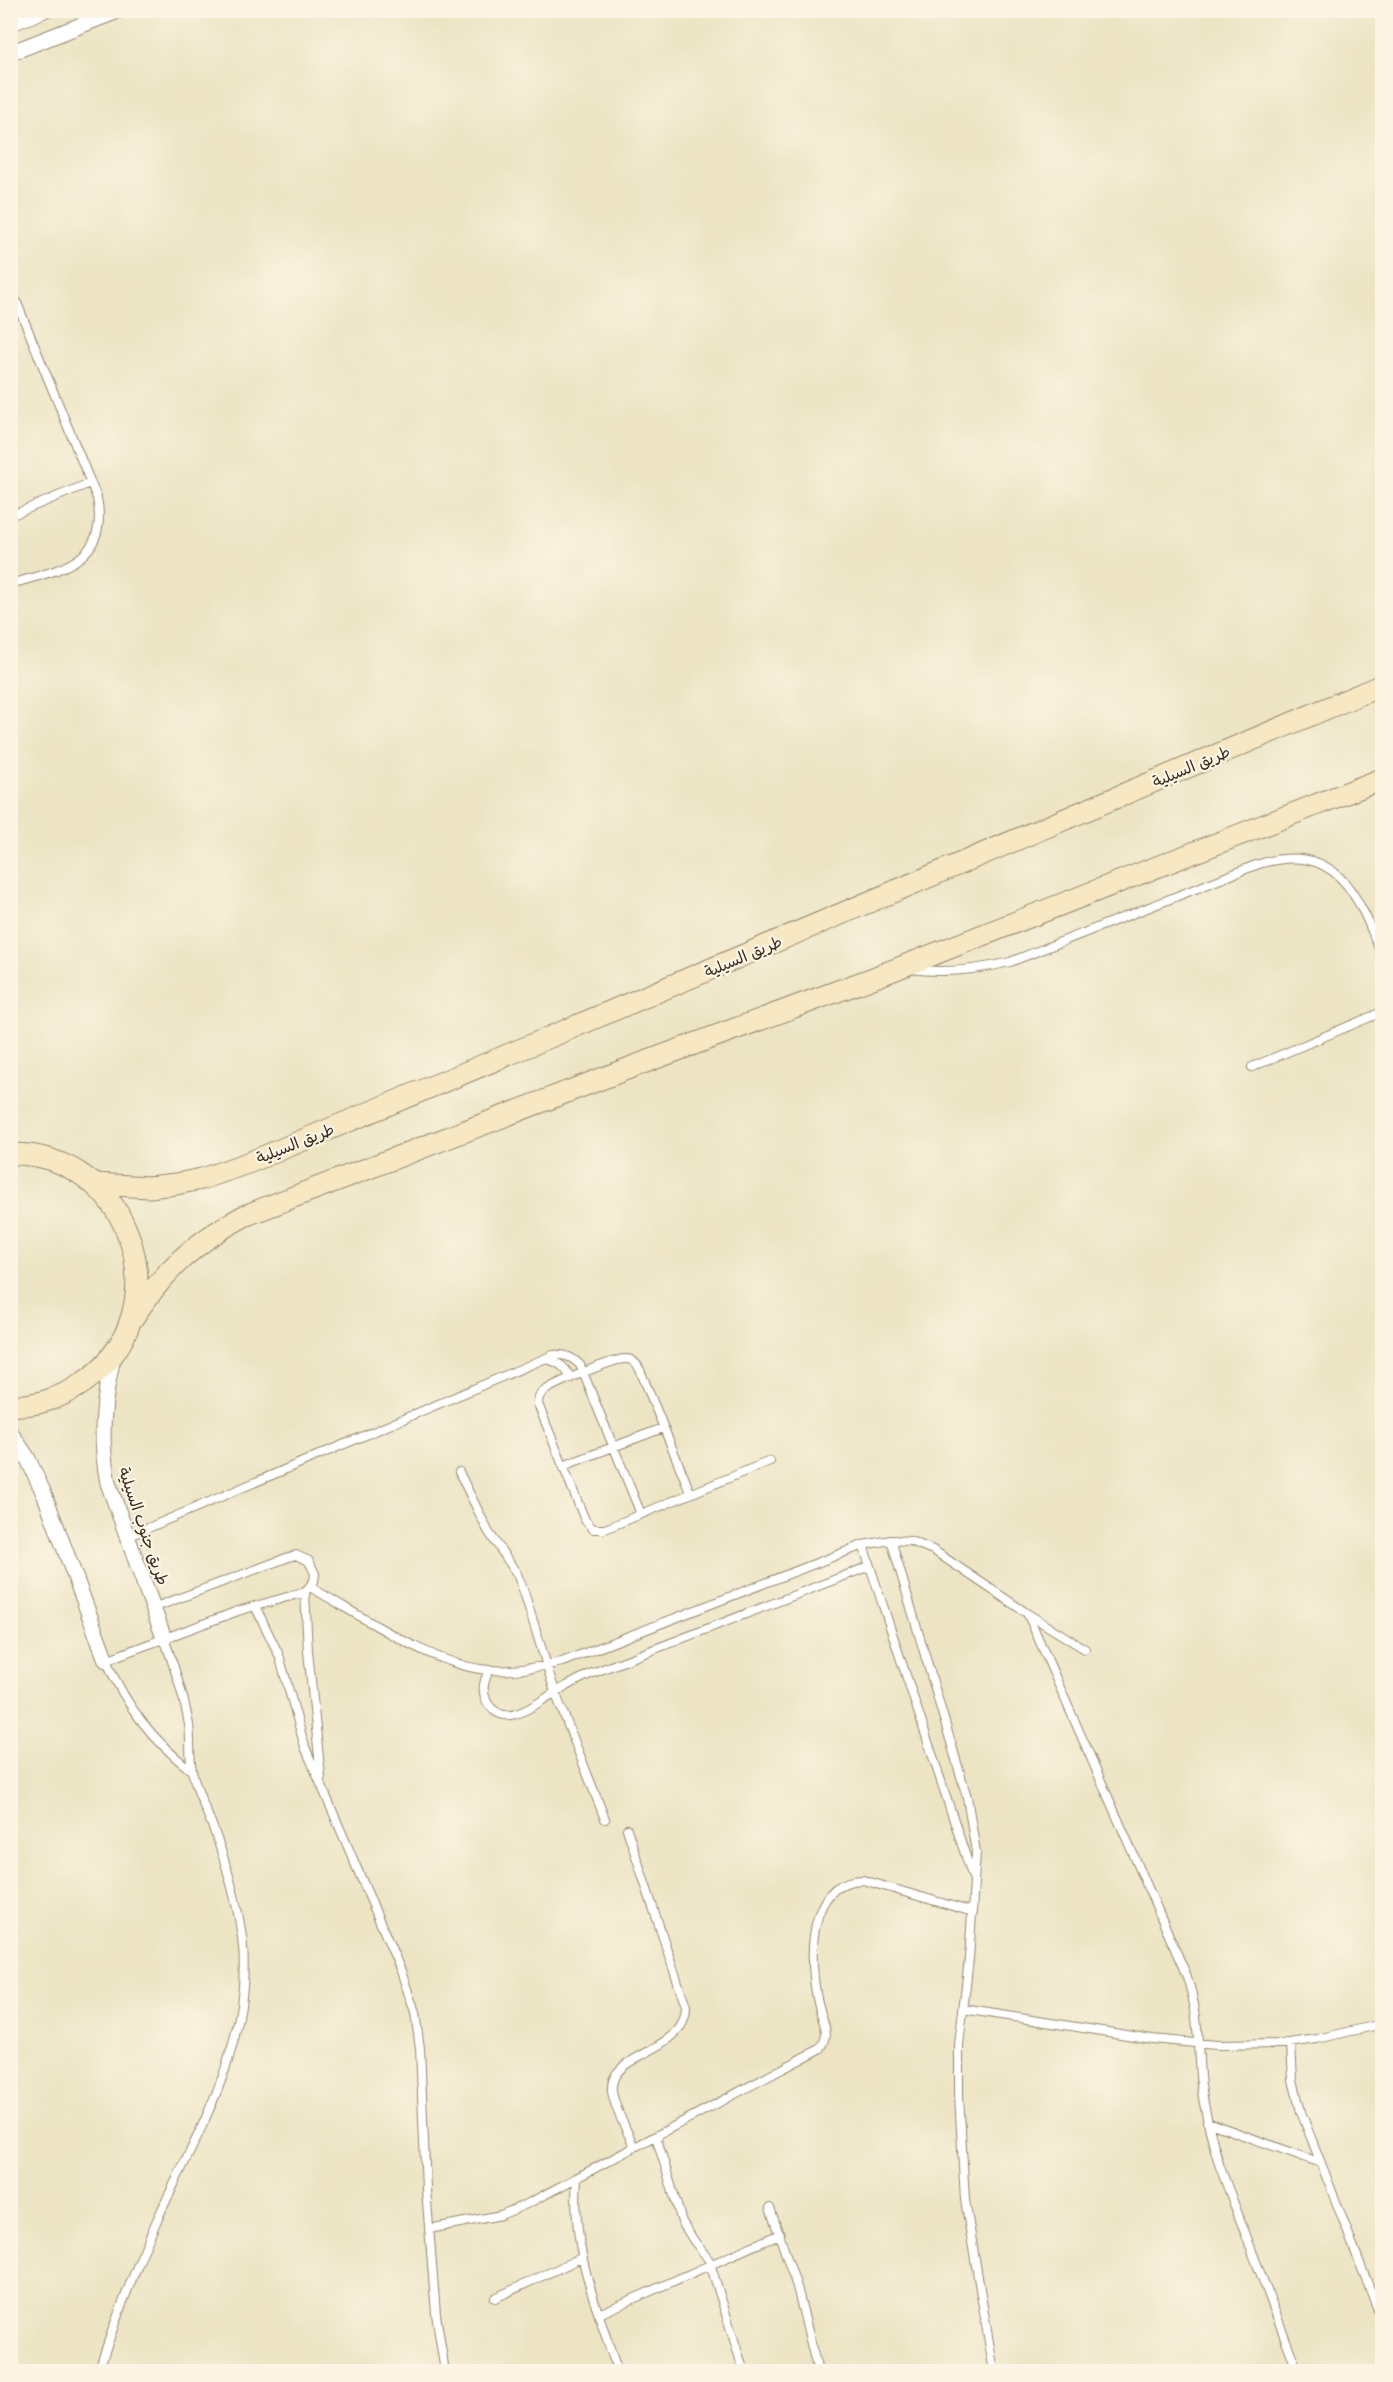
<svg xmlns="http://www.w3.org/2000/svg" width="1393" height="2382" font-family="Sriracha,'Playpen Sans Arabic',sans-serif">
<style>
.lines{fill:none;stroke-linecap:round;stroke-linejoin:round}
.service-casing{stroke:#948770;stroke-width:10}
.minor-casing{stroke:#948770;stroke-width:17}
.secondary-casing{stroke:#948770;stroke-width:23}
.service{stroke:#fff;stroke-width:8}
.minor{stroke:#fff;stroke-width:15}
.secondary{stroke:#f7e8c3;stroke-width:21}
.labels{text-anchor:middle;stroke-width:4.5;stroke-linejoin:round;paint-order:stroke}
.street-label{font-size:16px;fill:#3b2a1e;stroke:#fcf5e5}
</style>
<rect width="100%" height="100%" fill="#fcf5e5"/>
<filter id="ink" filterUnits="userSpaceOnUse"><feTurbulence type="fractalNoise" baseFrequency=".0167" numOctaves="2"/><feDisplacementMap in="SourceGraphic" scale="12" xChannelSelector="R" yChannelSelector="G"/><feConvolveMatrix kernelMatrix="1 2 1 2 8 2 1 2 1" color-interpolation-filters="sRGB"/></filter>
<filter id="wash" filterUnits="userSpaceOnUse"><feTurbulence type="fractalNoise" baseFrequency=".008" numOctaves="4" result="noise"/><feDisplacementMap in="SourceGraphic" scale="24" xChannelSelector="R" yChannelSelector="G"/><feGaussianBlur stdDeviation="1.35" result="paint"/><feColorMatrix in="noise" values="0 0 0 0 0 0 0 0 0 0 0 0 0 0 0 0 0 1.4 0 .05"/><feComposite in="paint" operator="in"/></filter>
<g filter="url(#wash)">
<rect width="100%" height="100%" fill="#ece4c3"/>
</g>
<g filter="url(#ink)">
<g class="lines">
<defs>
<path id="service" d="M10,286l87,212c13,65 -39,72 -87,86
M10,516l80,-33
M911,969c34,5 66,1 99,-7l246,-97c80,-26 102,29 126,91
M1252,1067l130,-55
M545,1359c13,2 20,8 26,19
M563,1466l100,-38
M459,1472l29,59 29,43 7,18 31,100 50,127
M691,1494l-51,-124c-3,-6 -7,-11 -14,-11 -11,-1 -73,25 -83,33 -4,3 -5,7 -5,12l47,116 8,9h12l165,-68
M127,1537l426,-182c12,-1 19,2 27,10l61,149
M891,1540l76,257 9,55 -7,107 -10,86v51l6,104 29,172
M863,1545l110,333
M310,1587c50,28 123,79 179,83 25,2 48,-2 73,-8l301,-117 28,-5 19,1 23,9 95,64 57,35
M305,1592l3,59 13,126
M255,1606l24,49 26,92 96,224 14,42 5,35 6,141 10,125 9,58
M153,1608l136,-51 7,-2 13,6 6,13 -1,7 -9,11 -67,19 -132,49c20,46 46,80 86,111
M1028,1615l158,359c13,38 11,63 14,102 3,31 11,61 20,91l78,205
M489,1670c-5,11 -8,20 -2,32 18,30 49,1 69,-10 11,-7 23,-12 34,-18l280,-108
M627,1829l59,178c0,48 -78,44 -74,84 2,17 16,41 22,56
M963,2009l189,30 64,6 66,-1 35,-5 65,-15
M1291,2043l2,37 8,32 81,208
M1207,2122l114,41
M656,2136l26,86 12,19 15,19 35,112
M577,2178c-6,71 19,127 41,194
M770,2208l27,79 21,85
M429,2229l72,-14 28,-12 291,-154c11,-14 4,-24 0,-39 -3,-10 -5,-21 -6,-32 -4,-38 0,-98 49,-98l110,32
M495,2298l86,-40
M599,2314l181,-80
M98,2372c17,-52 37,-103 59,-152 40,-87 94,-172 86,-273 -4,-43 -16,-82 -31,-122 -7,-17 -17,-37 -20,-55 -3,-15 -1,-30 -3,-45 -5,-30 -15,-59 -25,-87"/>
<path id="minor" d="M10,24l34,-14
M10,53l110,-43
M114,1354c-11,44 -15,84 -6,129l56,155
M10,1432l17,25 18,39 61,164"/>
<path id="secondary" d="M10,1154c123,-2 174,159 73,229 -20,14 -47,24 -73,22
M94,1184l55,3 27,-3 26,-5 51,-18 264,-110 865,-366
M132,1319c32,-48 61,-76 112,-103l388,-149 241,-89 509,-199"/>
</defs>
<use href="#service" class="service-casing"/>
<use href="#minor" class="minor-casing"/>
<use href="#secondary" class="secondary-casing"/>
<use href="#service" class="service"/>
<use href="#minor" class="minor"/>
<use href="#secondary" class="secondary"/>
</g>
</g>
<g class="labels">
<g class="street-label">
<text transform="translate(1191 766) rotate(-23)" y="6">طريق السيلية</text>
<text transform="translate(743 956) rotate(-23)" y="6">طريق السيلية</text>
<text transform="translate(295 1143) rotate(-22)" y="6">طريق السيلية</text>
<text transform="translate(144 1526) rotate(71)" y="6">طريق جنوب السيلية</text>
</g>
</g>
<rect width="1393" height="2382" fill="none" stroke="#fcf5e5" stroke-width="36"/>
</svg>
